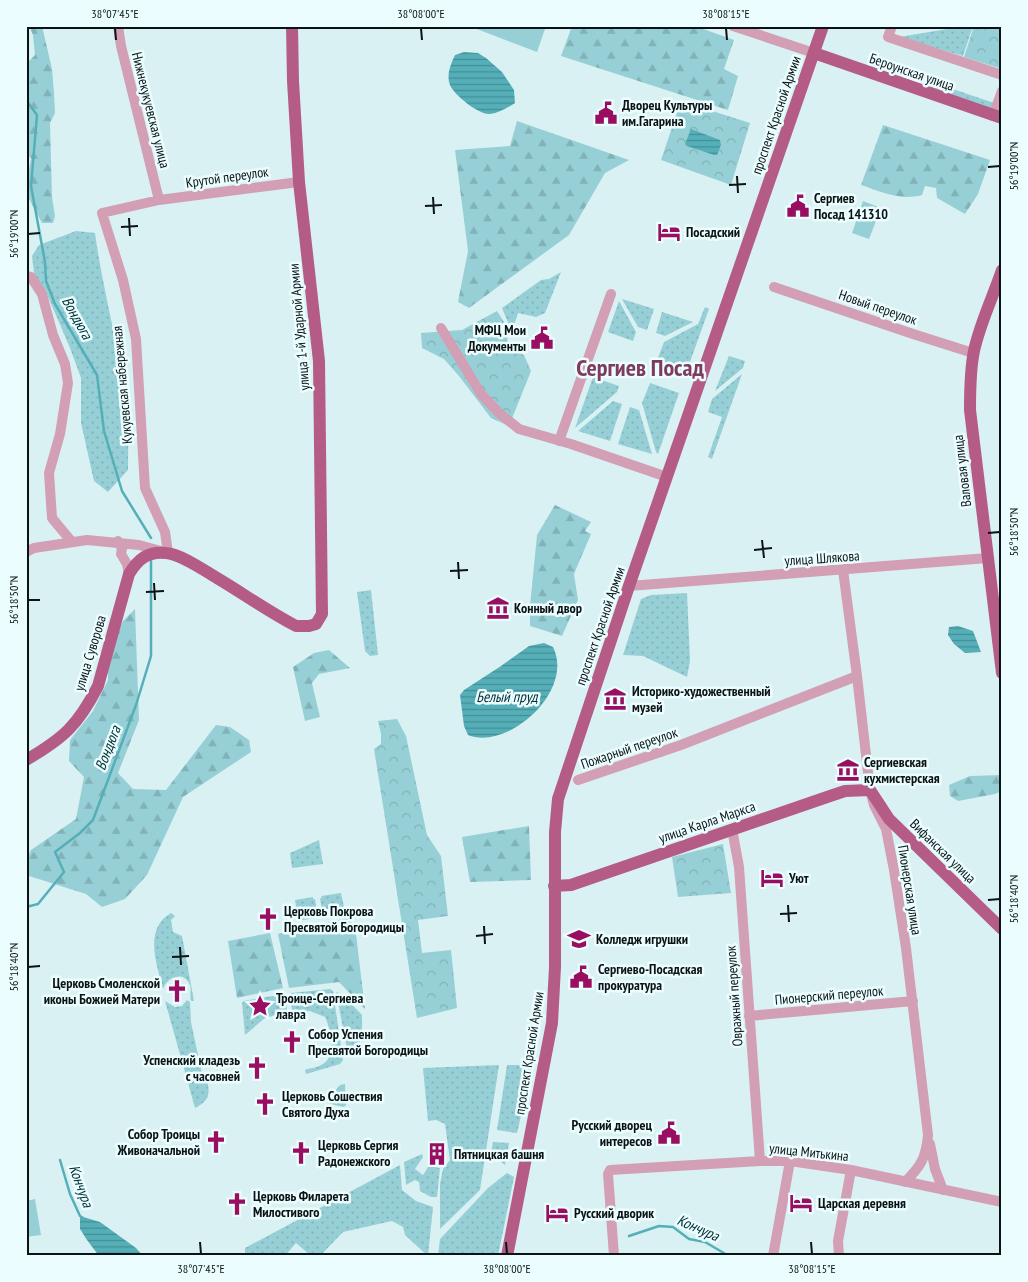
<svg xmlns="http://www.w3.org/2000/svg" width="1028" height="1282" font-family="'PT Sans Narrow',sans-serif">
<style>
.grass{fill:url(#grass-dots)}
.forest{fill:url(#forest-firs)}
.park{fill:url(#park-crowns)}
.pitch{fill:#96d0d6}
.water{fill:url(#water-rules)}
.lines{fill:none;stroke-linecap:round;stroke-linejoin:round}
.stream{stroke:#55afb8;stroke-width:2.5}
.minor{stroke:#d29fb5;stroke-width:10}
.major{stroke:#b55c86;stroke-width:12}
.ticks{fill:none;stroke:#0b1314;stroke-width:2}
.labels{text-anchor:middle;stroke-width:5;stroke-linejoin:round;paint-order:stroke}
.street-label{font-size:14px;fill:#0b1314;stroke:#ebfdff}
.poi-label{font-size:14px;font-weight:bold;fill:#0b1314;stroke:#ebfdff;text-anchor:start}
.water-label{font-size:15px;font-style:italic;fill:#023034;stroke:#ebfdff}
.town-label{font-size:24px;font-weight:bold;fill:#7e3b5b;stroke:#ebfdff}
.neatline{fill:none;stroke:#0b1314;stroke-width:2}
.ticks-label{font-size:12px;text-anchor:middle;fill:#0b1314}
</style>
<defs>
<pattern id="grass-dots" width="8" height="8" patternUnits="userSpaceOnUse" patternTransform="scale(1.25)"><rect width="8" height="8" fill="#96d0d6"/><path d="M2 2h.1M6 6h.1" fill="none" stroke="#80b2b7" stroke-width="1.8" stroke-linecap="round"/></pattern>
<pattern id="forest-firs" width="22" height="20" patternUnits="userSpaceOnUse" patternTransform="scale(1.25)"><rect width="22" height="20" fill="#96d0d6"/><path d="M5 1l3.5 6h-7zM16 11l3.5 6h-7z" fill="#80b2b7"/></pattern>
<pattern id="park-crowns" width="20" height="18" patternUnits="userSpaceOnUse" patternTransform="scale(1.25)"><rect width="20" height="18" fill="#96d0d6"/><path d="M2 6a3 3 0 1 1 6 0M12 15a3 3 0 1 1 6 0" fill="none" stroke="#80b2b7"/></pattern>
<pattern id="water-rules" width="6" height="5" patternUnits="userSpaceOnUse" patternTransform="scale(1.25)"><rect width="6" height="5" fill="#55afb8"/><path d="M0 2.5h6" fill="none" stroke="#458d94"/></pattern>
</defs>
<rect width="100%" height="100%" fill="#daf1f3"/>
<path class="grass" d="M965,26h8l-10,30 -64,-19z
M932,82l62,21 -3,8 -62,-21z
M76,231l19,2c8,59 25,117 32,176 2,20 1,41 1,61l-20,22 -14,-11 -13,-58v-45l-11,-30 -24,-56 -12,-19 -2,-17 7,-11z
M561,272l-16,41 -9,4 -18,-4 -6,19 -10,-24 39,-28 8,-1z
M622,299l32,10 -7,21 -9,-3z
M619,301l17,31 -3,9 -25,-9z
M705,307l4,2 -23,64 -30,-10 8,-21 34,-18z
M662,312l31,10 -28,14 -9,-3z
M729,356l16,5 -2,7 -28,23z
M742,374l-30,85 -4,-2 14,-40 -14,-5 4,-13z
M593,377l26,9 -2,6 -42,36z
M650,383l29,10 -21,61 -2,-2 -14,-49z
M613,401l9,3 -12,37 -32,-10z
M630,407l9,3 13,44 -34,-10z
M371,590l7,65 -8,1 -5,-5 -8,-59z
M687,593l3,68 -3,16 -44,-21 -20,-1 18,-56 10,-4z
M319,840l4,24 -31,4 -2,-15z
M341,893l4,19 -22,5 -3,-19h2l-1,-2z
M313,897v2h2l3,18 -19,4 -4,-21z
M171,913l4,3 -4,4 2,12 9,4 12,65h-3c-2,-5 1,-11 -1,-16 -6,-15 -23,-8 -27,4 -6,-24 -20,-60 8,-76z
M330,989l3,2 10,69 -3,4 -34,10 -1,-4c5,-2 12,-2 16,-5 17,-8 10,-35 4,-48l-15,-6 -15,2 -3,-2 -2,-16 1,-2z
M336,992l6,2 20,21v24l-14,15z
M283,994l2,1 2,16 -3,2 -19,5 -20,17 -3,-32 2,-2z
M187,1000l3,2 1,20 11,52 4,-1c3,18 7,26 -11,35l-30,-107 10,6 7,-1z
M499,1065l-19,125 -40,39v-45l3,-15 7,-9 -5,-36 -9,-4 -8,1 -5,-53z
M507,1065h26l-16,68 -20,-3z
M345,1084l1,21 -2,2 -14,-3v-7l10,-12z
M493,1142l16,1 -4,22 -14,-12z
M422,1154l1,3 -8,12 8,6 6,-9 11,2 -3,29h-6l-11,-6 -1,-9 -4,-2 -9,5 -2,-23z
M400,1165l2,25 14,11 17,6 -5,49 -23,-21 -2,-8 -11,-6 -49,11 -23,24h-9l-15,-13 -11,13h-40v-8z
M507,1173l7,4 -16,79h-13l-6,-3 -14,3h-27l2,-17 48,-51z"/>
<path class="forest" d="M29,26h13l10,43 2,24 1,20 -5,10 2,74 3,19 -2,7h-11l-15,-28v-14l4,-23 -5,-4v-90l9,-9 -2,-20z
M572,26h123l39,14 -10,29 14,7 -10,34 -167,-54z
M517,121l112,39 -24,13 -36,62 -100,73 -11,-6 10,-51 -13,-101 55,-4z
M883,125l107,35 -12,34 -13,20 -28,-16 -1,-10 -11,-2 -3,9c-22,6 -40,-3 -61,-10z
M555,505l36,17 -6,9 6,3 -17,40 4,26 -16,36 -32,-10v-20l7,-71z
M135,609l4,111 -21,53 15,16 33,1 50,-65 14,2 19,13 2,12 -68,45 -36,78 -22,24 -23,8 -16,-13 -60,-19v-14l5,-11 45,-31 8,-42 -15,-16 1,-21 23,-29 15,-31v-14l4,-22 11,-23z
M329,650l21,18 -31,6 -7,9 8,34 -15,4 -12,-54 21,-14z
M1002,775v16l-7,3 -37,7 -8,-5 -1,-11 21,-9z
M529,826l2,54 -61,2 -8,-45z
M347,918l8,8 10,83 -26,-27 -50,6 -11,-54z
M270,933l13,55 -46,10 -9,-57z"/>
<path class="park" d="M974,26h28v43l-38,-12z
M681,101l69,22 -19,62 -70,-25z
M497,311l11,17 -1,19 17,8 7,16 -22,55 -18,-8 -32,-42 -15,-17 -22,-11 -1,-15 41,-3z
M397,719l9,17 21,99 14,21 7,60 -30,4 4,33 29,-3 6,58 -40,10 -43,-269 7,-5v-10l-3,-13z
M723,844l8,49 -53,4 -6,-40z"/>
<path class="pitch" d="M469,26h77l-9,26z
M863,201l18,7 -12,31 -17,-6z
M35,1199l6,36 -15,2v-36z"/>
<path class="water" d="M464,52l14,1 8,5 16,14 12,18 1,13c-8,5 -16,10 -25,11 -11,1 -36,-19 -40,-29 -4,-11 1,-21 5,-30z
M691,129l29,11 1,5 -4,10h-3l-27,-9 -2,-2z
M958,626l15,5 8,21 -16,1 -11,-9 -6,-9 1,-8z
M544,643l9,4c22,44 -45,104 -85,88l-4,-9 -4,-31 4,-5 37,-24 28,-20z
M80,1216l20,6 36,26 7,8h-44l-12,-16 -7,-11z"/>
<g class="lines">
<path class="stream" d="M26,100l11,15 -6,71 14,76 1,19 9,23 42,71 7,56 18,60 29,47
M26,907l12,-3 26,-32 -9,-20 25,-19 13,-13 43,-115 15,-49v-96
M60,1160l10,34 10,22 3,2
M629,1236l30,-10 14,1 16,12 16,3 24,14"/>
<path class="minor" d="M118,26l3,20 38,154
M733,26l81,27
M892,26l-4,11 114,38
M993,116l9,-25
M26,276l5,1 11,17 11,41 12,29 3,19 -8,51 -11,39 3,45 20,24
M774,287l136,46 63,20
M441,328l40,66 18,19 20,16 52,15 96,33
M559,441l52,-147
M118,541l4,8 -1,5 6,10 2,10
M26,552l8,-4 53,-8 52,5 29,8 -3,-21 -20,-44 -9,-149 -13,-59 -21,-67 57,-13 140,-18
M843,570l14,106 13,114 4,15 12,24 8,41 12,78 22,187c-2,23 -7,31 -23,47
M629,586l359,-28
M578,780l103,-35 176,-69
M732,829l7,38 21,294
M749,1016l164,-15
M930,1144l5,25 8,21
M614,1256l-6,-82 2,-4 150,-9h30l61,9 151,32
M773,1256l17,-95
M839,1256l-1,-15 13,-71"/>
<path class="major" d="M814,53l188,65
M1002,270c-9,27 -22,53 -28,81 -4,19 -4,39 -4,59l32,263
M26,760c38,-22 52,-35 72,-74l31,-112c9,-15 19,-23 37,-21 15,1 39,18 51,25 27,16 52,34 79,48h13l7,-2 6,-10 -3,-253 -20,-179 -6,-101 -1,-55
M554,886l17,-1 262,-90 12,-4 25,-1 19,29 113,110
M507,1256l45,-233 3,-56v-135l3,-33 71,-213 194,-560"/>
</g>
<path class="ticks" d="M115,28l1,12M421,28l1,12M726,28l1,12M988,167l12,-1M737,176l1,17M729,185l17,-1M433,197l1,17M425,206l17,-1M129,218l1,18M121,227l17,-1M28,234l12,-1M988,533l12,-1M762,540l2,18M754,550l18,-2M458,562l1,17M450,571l18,-1M154,583l1,17M146,592l18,-1M28,600h12M988,900l12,-1M788,905l1,17M780,914l17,-1M484,926l1,18M476,936l17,-2M180,947l1,18M172,957l17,-1M28,967l12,-1M200,1242l1,12M506,1242l1,12M811,1242l1,12"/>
<defs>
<symbol id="civic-bare" viewBox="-9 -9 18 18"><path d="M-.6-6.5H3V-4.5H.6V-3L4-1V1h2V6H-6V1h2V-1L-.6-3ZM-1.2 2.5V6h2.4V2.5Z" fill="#990e61" stroke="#ebfdff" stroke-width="2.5" paint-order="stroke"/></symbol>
<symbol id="hotel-bare" viewBox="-9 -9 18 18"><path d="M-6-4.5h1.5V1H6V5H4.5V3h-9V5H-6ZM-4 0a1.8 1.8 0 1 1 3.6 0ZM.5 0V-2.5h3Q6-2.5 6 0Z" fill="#990e61" stroke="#ebfdff" stroke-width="2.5" paint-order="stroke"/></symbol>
<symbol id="museum-bare" viewBox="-9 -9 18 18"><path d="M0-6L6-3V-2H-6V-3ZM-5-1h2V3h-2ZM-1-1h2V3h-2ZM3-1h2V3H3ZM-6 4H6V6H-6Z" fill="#990e61" stroke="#ebfdff" stroke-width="2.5" paint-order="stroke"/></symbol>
<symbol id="church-bare" viewBox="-9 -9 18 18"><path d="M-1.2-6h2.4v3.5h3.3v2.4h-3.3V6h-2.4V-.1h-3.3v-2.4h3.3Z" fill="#990e61" stroke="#ebfdff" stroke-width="2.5" paint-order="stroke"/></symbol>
<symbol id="school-bare" viewBox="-9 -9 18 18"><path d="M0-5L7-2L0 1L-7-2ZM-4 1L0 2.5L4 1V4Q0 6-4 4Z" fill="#990e61" stroke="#ebfdff" stroke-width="2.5" paint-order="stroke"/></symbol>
<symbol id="sight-bare" viewBox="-9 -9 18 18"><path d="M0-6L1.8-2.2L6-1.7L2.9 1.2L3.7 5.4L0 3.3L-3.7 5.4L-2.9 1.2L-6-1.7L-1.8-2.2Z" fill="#990e61" stroke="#ebfdff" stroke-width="2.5" paint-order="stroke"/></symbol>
<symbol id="building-bare" viewBox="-9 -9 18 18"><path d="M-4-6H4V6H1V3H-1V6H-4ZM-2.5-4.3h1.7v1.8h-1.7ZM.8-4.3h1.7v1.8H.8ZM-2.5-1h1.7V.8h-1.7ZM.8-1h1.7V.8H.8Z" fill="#990e61" stroke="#ebfdff" stroke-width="2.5" paint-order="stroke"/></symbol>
</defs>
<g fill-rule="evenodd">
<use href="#civic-bare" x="590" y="97" width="32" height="32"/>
<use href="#civic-bare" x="782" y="190" width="32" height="32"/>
<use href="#hotel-bare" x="653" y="216" width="32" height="32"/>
<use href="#civic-bare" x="526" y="322" width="32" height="32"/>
<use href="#museum-bare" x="482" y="592" width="32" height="32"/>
<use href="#museum-bare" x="599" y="683" width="32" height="32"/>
<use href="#museum-bare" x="832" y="754" width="32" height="32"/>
<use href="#hotel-bare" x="756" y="862" width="32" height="32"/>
<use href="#church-bare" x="252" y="903" width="32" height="32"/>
<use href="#school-bare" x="563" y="923" width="32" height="32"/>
<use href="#civic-bare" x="565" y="961" width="32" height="32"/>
<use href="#church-bare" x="161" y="975" width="32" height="32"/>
<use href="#sight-bare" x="244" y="990" width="32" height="32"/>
<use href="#church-bare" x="276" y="1026" width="32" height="32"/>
<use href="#church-bare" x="241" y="1052" width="32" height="32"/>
<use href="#church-bare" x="249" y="1088" width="32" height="32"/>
<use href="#civic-bare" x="653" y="1117" width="32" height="32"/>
<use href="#church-bare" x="200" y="1126" width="32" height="32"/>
<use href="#church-bare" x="285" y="1137" width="32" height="32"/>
<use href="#building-bare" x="421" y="1138" width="32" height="32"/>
<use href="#hotel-bare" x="785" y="1187" width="32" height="32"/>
<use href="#church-bare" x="221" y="1188" width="32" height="32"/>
<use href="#hotel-bare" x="541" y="1197" width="32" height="32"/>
</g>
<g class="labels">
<g class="street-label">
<text transform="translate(912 72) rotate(19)" y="5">Бероунская улица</text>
<text transform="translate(151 110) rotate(76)" y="5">Нижнекукуевская улица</text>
<text transform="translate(776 115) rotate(-71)" y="5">проспект Красной Армии</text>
<text transform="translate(227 177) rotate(-8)" y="5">Крутой переулок</text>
<text transform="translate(878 307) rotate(19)" y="5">Новый переулок</text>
<text transform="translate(299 327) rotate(-95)" y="5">улица 1-й Ударной Армии</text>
<text transform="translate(122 385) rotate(-95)" y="5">Кукуевская набережная</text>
<text transform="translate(962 471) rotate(-97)" y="5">Валовая улица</text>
<text transform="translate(822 558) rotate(-4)" y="5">улица Шлякова</text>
<text transform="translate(600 626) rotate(-71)" y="5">проспект Красной Армии</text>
<text transform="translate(90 653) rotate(-73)" y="5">улица Суворова</text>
<text transform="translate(629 748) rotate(-19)" y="5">Пожарный переулок</text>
<text transform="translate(707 822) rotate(-19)" y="5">улица Карла Маркса</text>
<text transform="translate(943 851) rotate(44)" y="5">Вифанская улица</text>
<text transform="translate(910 890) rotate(81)" y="5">Пионерская улица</text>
<text transform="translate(829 995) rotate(-5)" y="5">Пионерский переулок</text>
<text transform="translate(734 996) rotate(-94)" y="5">Овражный переулок</text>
<text transform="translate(529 1053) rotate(-81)" y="5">проспект Красной Армии</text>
<text transform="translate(809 1152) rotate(6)" y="5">улица Митькина</text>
</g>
<g class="poi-label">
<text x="622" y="110">Дворец Культуры<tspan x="622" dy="16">им.Гагарина</tspan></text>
<text x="814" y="203">Сергиев<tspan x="814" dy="16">Посад 141310</tspan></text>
<text x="686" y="237">Посадский</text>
<text x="526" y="335" text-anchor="end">МФЦ Мои<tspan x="526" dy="16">Документы</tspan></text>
<text x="514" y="613">Конный двор</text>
<text x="632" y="696">Историко-художественный<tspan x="632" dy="16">музей</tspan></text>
<text x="864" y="767">Сергиевская<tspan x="864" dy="16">кухмистерская</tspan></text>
<text x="789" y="883">Уют</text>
<text x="284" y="916">Церковь Покрова<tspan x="284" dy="16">Пресвятой Богородицы</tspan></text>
<text x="596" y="944">Колледж игрушки</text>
<text x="598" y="974">Сергиево-Посадская<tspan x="598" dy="16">прокуратура</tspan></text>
<text x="160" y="988" text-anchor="end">Церковь Смоленской<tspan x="160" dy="16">иконы Божией Матери</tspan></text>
<text x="276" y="1003">Троице-Сергиева<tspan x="276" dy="16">лавра</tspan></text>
<text x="308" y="1039">Собор Успения<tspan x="308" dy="16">Пресвятой Богородицы</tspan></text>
<text x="240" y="1065" text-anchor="end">Успенский кладезь<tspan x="240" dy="16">с часовней</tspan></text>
<text x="282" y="1101">Церковь Сошествия<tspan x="282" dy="16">Святого Духа</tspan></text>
<text x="652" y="1130" text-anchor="end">Русский дворец<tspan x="652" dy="16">интересов</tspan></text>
<text x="200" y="1139" text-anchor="end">Собор Троицы<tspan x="200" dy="16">Живоначальной</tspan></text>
<text x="318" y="1150">Церковь Сергия<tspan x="318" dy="16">Радонежского</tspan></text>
<text x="454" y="1159">Пятницкая башня</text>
<text x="253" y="1201">Церковь Филарета<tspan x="253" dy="16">Милостивого</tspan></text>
<text x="818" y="1208">Царская деревня</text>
<text x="574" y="1218">Русский дворик</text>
</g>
<g class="water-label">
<text transform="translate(77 318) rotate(61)" y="5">Вондюга</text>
<text x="507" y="702">Белый пруд</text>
<text transform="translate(108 748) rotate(-69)" y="5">Вондюга</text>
<text transform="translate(81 1186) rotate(70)" y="5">Кончура</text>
<text transform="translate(698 1228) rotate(24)" y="5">Кончура</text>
</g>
<g class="town-label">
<text x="640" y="376">Сергиев Посад</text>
</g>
</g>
<rect width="1028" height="1282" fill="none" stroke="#ebfdff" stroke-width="55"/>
<rect x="28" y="28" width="972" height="1226" class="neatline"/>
<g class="ticks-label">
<text x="115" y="18">38°07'45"E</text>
<text x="421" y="18">38°08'00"E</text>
<text x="726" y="18">38°08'15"E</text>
<text transform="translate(1014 166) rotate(-90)" y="4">56°19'00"N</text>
<text transform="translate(14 234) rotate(-90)" y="4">56°19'00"N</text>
<text transform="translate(1014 532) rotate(-90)" y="4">56°18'50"N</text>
<text transform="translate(14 600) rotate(-90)" y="4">56°18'50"N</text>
<text transform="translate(1014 899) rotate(-90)" y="4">56°18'40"N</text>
<text transform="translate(14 967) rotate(-90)" y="4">56°18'40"N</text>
<text x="201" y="1273">38°07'45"E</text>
<text x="507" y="1273">38°08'00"E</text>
<text x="812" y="1273">38°08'15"E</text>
</g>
</svg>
